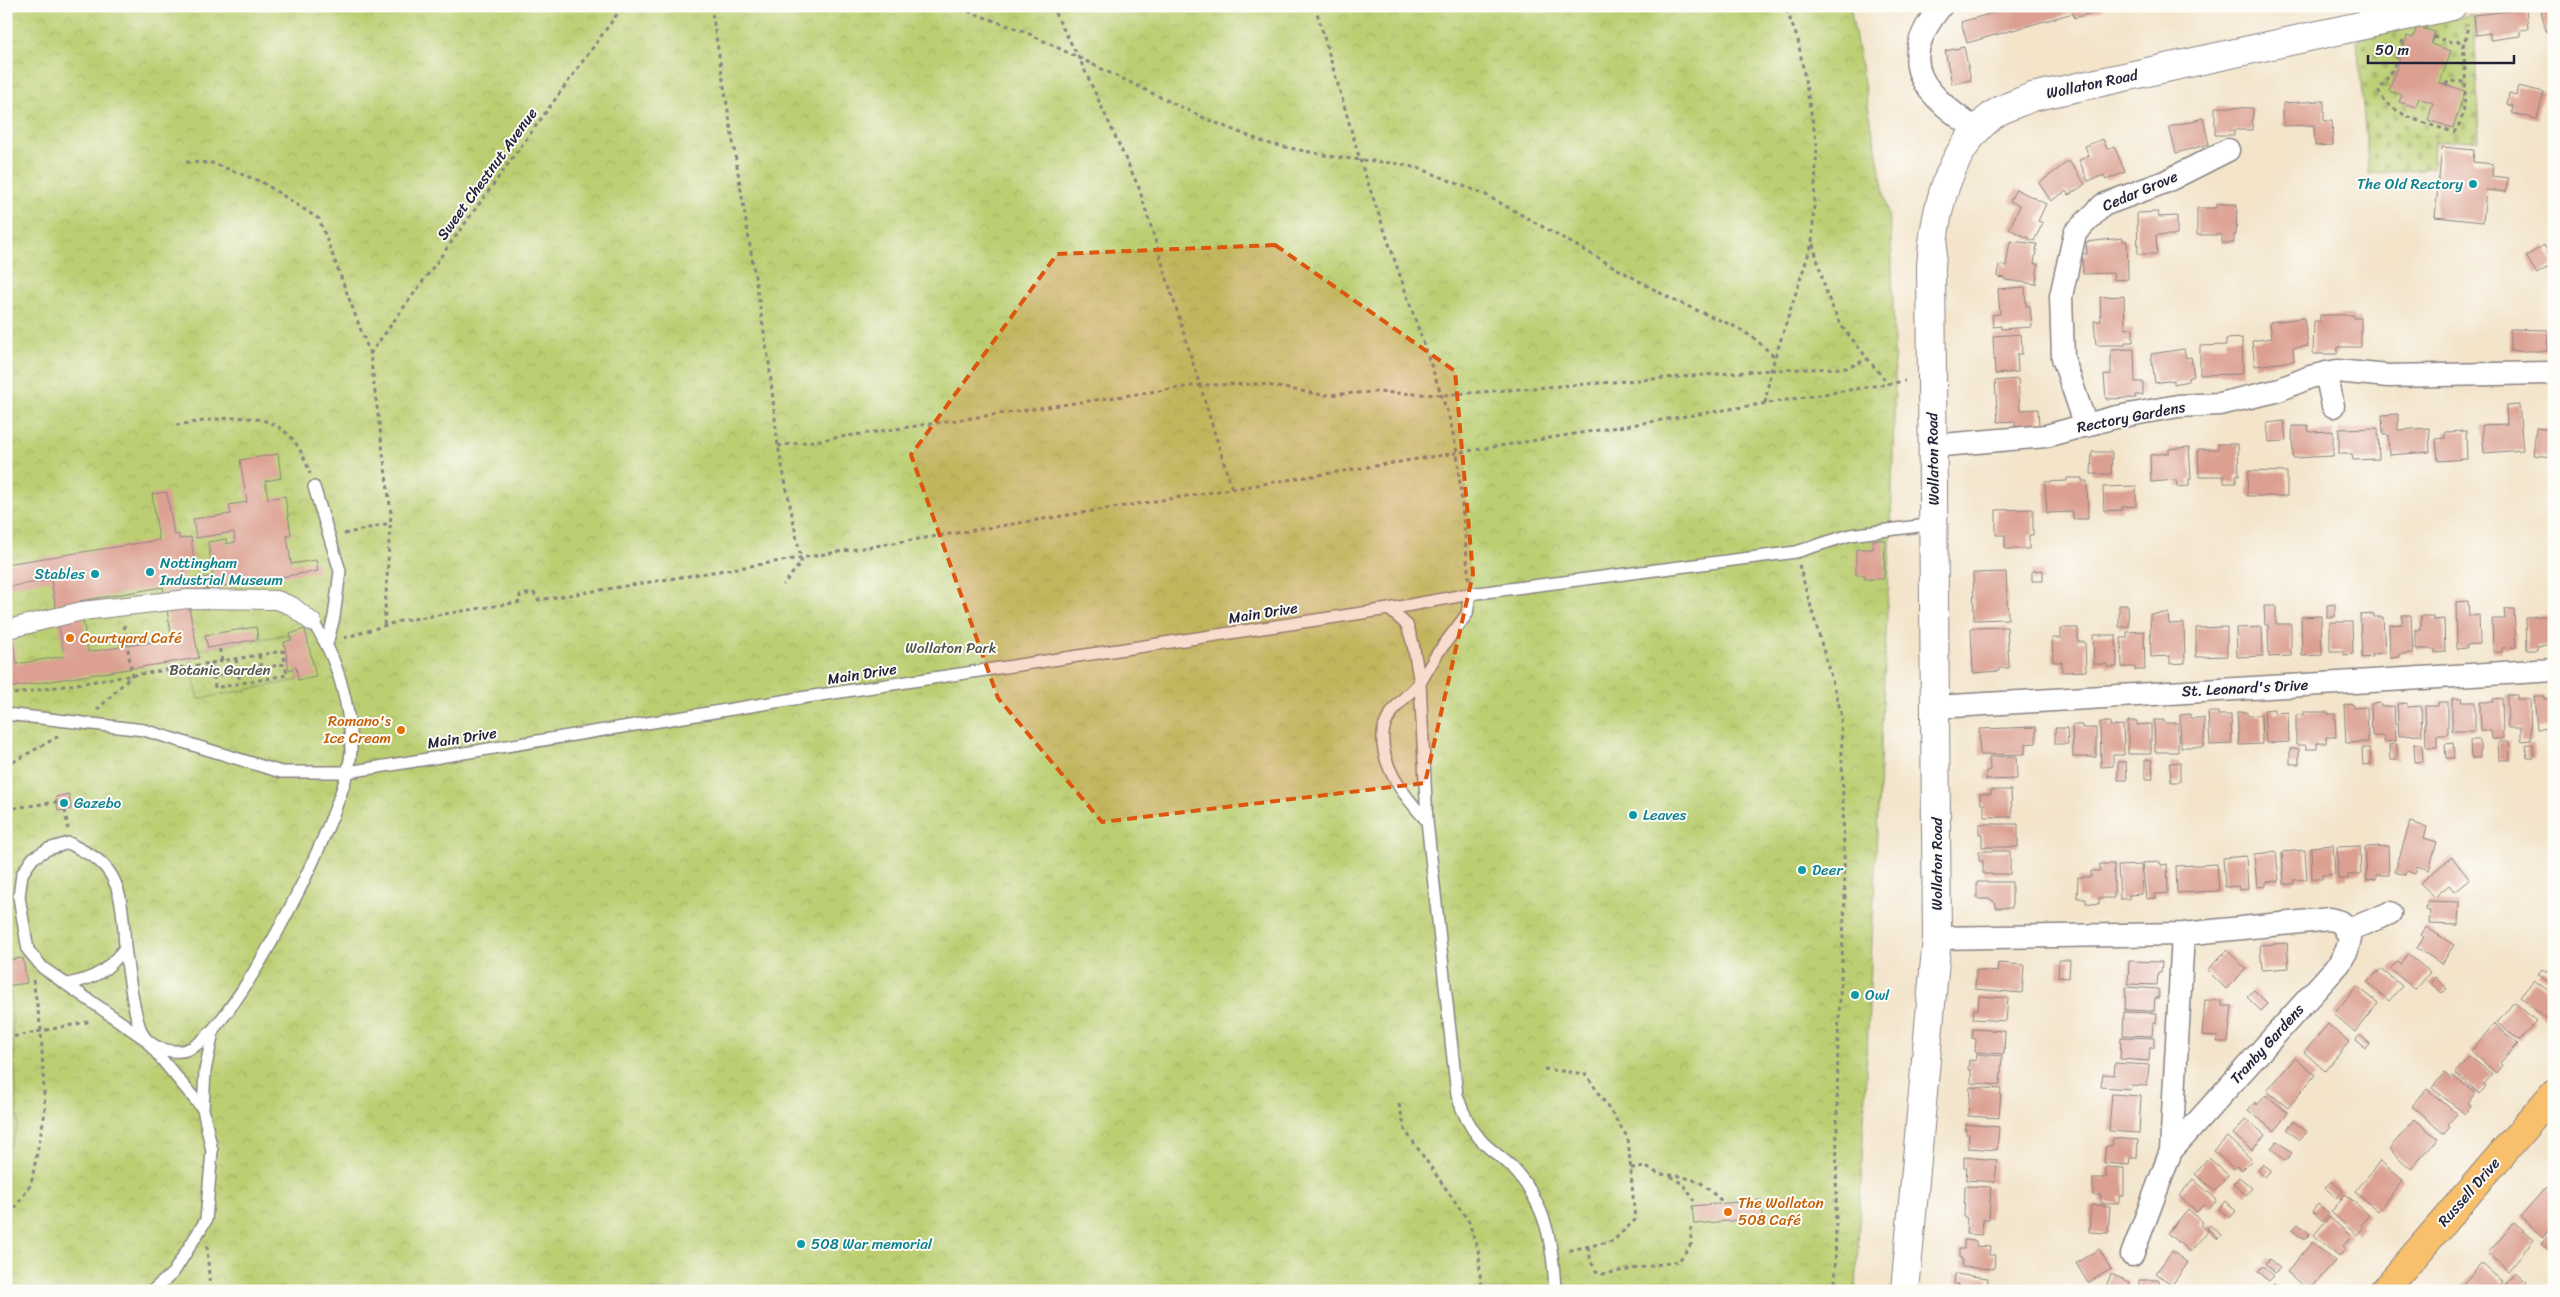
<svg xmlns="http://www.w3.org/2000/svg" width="2560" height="1297" font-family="Sriracha,sans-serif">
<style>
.cemetery{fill:url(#cemetery-stones);stroke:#6e7856}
.park{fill:url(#park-crowns);stroke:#6e7856}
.garden{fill:url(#garden-dots);stroke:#6e7856}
.building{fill:#dca092;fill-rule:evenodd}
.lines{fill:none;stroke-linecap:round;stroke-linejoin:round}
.service-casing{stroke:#8a8382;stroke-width:14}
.pedestrian-casing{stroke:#8a8382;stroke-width:20}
.minor-casing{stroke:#8a8382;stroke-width:25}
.tertiary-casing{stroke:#8a8382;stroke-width:30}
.primary-casing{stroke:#8a8382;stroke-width:30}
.path{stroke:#8a8382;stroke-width:3;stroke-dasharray:4 4;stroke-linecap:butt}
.service{stroke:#fff;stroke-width:11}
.pedestrian{stroke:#fff;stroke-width:18}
.minor{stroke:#fff;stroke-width:22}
.tertiary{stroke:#fff;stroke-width:28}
.primary{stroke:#f8bf6c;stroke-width:28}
.marked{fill:#de560e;fill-opacity:0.2;stroke:#de560e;stroke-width:4;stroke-dasharray:10 6;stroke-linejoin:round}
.culture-dot{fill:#0f9aa8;stroke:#fdfcf7;stroke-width:2}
.food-dot{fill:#e8710a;stroke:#fdfcf7;stroke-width:2}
.labels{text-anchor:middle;stroke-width:4;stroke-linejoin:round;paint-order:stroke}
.street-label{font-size:15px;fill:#22223b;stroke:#fdfcf7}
.culture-label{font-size:15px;fill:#0d838f;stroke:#fdfcf7;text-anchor:start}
.food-label{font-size:15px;fill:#c56008;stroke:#fdfcf7;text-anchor:start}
.park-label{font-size:15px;fill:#50564c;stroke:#fdfcf7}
</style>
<defs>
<pattern id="cemetery-stones" width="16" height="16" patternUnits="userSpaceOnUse" patternTransform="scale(1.25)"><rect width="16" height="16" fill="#bbcf72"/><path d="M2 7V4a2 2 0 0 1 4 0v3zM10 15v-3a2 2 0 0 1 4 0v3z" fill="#a0b164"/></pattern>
<pattern id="park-crowns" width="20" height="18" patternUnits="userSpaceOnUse" patternTransform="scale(1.25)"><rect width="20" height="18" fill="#bbcf72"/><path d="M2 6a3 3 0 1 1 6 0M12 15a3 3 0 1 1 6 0" fill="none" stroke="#a0b164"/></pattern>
<pattern id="garden-dots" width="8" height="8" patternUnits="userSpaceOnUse" patternTransform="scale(1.25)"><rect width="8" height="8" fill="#bbcf72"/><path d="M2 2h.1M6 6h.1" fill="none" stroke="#a0b164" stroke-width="1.8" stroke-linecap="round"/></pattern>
</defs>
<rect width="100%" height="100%" fill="#fdfcf7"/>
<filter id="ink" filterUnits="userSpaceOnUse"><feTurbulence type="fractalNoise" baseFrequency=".02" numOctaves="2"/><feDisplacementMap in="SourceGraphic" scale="10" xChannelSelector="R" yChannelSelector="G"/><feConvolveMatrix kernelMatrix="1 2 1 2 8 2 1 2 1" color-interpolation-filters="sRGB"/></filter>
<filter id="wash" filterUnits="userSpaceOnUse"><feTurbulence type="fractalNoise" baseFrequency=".0096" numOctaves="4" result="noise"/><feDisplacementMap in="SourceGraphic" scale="20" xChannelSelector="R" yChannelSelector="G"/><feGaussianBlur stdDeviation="1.12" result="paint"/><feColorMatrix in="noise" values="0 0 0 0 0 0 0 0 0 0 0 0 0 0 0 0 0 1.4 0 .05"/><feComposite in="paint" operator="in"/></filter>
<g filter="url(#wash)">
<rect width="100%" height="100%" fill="#f3e4ca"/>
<path class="cemetery" d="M2474,15l5,125 -45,2 -1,26 -64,6 -12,-135 74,-17z"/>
<path class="park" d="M6,6h1844l41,225 4,152 -4,143 -35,765h-1850z"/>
<path class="garden" d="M290,634l8,46 -100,19 -8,-39 8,-2 -1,-8z
M6,986h4l8,139 -12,32z"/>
<g id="blocks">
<path class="building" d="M2017,6h84l1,4 -28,8 -1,-5 -106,30 -6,-21z
M2540,6h14v24l-8,2z
M2526,9l2,20 -8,1v6l-30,4v-7l-14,2 -2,-20z
M2417,26l18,6 -4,12 20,7 -11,32 25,8 -12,37 -25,-8 5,-17 -14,-5 -3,9 -17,-5 3,-7 -13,-4 18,-55 6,2z
M1964,47l7,33 -19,4 -7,-33z
M2518,86l26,6 -7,27 -25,-6 1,-7 -6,-2 2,-11 7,2z
M2324,101v20h8l1,24 -18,1 -1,-21 -31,1v-23z
M2215,107l38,1 -1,22h-18v5h-19z
M2203,118l6,26 -33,9 -7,-26z
M2103,139l4,10 7,-3 11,26 -19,8 -2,-5 -16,6 -9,-21 10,-4 -4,-10z
M2442,147l32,3 -1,12 20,2 -1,12 16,2 -2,14 -20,-2 -3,32 -48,-5z
M2069,161l16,23 -16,11 -3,-4 -15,10 -12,-18z
M2016,189l30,15 -8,17 5,2 -9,18 -25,-12 11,-23 -10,-5z
M2216,204h21l-1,31h-2v8h-12v-8h-25v-27h19z
M2158,212l1,5 18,-1v19h-21l1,19h-19l-1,-41z
M2123,238v3h4l1,38 -14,1 -1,-7 -30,1 -1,-20h5l-1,-12z
M2010,241l27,3 -3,20h4l-2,20 -31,-4v-2l-7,-1 1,-12 7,1z
M2544,245l10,18 -17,11 -11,-18z
M2025,287l1,19h4l2,21 -31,2v-3l-8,1 -1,-12 8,-1 -2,-25z
M2124,296l1,33 8,-1v14h-8v3h-29l-2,-24h7l-1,-24z
M2320,315h34v3h7v29h-23l-1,7h-24l1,-33h6z
M2304,318l4,28 -15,2 1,13 -39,5 -3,-25 20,-3 -2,-16z
M2510,329l38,1 -1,21h-37z
M2021,334l1,20h-5l1,18 -23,2 -2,-38z
M2242,338l1,36 -43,1v-29l26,-1v-6z
M2134,349l1,33h8v13h-8l1,3 -30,1 -2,-24 7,-1v-24z
M2184,349l2,9 5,-1 3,19 -6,2v3l-14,3v-4l-19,3 -4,-29z
M2018,379l2,31 18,-1 1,17 -24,1v-6l-17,1 -3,-41z
M2519,405l4,45 -39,3 -2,-28 25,-1 -1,-18z
M2398,414v16l31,-2 1,24 -41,3 -1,-20h-5l-1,-20z
M2284,421l2,20 -17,1 -2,-19z
M2292,426h16l1,6 24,-1v25l-40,2z
M2378,428l1,31 -26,1 -1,-6h-13v-25z
M2536,428l18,2v27l-21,-2z
M2466,431l1,28 -29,2 -2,-22 9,-1v-6z
M2218,444h20l1,31h-3v8h-12v-7h-25l-1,-27h20z
M2189,447l2,32h-2v7l-12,1 -1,-7 -25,2 -1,-27 19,-2v-4z
M2092,452h20l-1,22h-20z
M278,454l3,24 -16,3 3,18 17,-3 6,38 -4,1 4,29 25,-4 2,11 -132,21 13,66 -193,30v-83l11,59 47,-8 -13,-76 -45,7v-23l153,-24 -7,-46 15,-2 7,43 5,-1v5l12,-2 3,22 -12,2 4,19 27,-4 -5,-34 18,-3 1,5 8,-2 -1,-10 -38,6 -3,-19 38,-5 -2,-9 18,-3 -7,-42zM163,587l9,52 -84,13 -8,-51z
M2248,471l39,1v24h-40z
M2067,478h15v3h5l1,38h-15v-7l-26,1 -2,-31 22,-1z
M2136,486v20l-14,1v3l-18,1 -1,-24z
M2033,509v26h-4v14h-24v-14h-9v-25z
M1873,540h12l-1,39h-19v-4h-9v-26h17z
M2043,570v11h-11v-10z
M2006,572l2,47 -34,1 -1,-47z
M2468,601l1,15 10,-1 1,29 -13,1v3l-10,1 -1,-47z
M2335,604v13h-8v-12z
M2119,605h9l1,22h-10z
M2264,606h12v18h15v32l-22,1 -1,-32h-3z
M2504,609h10l2,38 -14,1v4h-9l-1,-33h13z
M2168,613l1,11 15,-1 1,40 -15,1v-8l-19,1 -1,-43z
M2374,614v3h9l2,36 -13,1v3l-10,1 -2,-43z
M2402,615h9l2,38 -13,1v3l-10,1 -1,-33 13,-1z
M2321,616l1,39 -20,1 -1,-39z
M2421,616h12v4l11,-1 1,33 -10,1v-4h-19v-19h5z
M2549,616l1,29 -13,1v4h-10l-1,-33z
M2330,622h22l1,32 -9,1 -1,-4h-13z
M256,627l2,12 -50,9 -3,-13z
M2007,627l2,41h-10v3l-26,2 -2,-45z
M2227,627v29l-31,1v-29z
M2262,627l1,29 -26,1 -1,-29z
M2061,628h17v14h7l1,29 -24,1v-10h-9l-1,-24h9z
M305,629l11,48 -18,3 -2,-13 -7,3 -5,-28 7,-2 -1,-6z
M2144,631l1,39h-10v-3h-13l-1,-29h6v-6z
M2093,635h23l1,32h-10v-3h-13z
M2507,695h10v4h13l1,41 -10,1v-13h-13z
M2534,696h10v3l10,-1v30l-17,1z
M2452,698h10l-1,4h14v29h-23z
M2502,698l1,41h-11l-1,-8h-10l-1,-29h13v-3z
M2438,702h10v33h-11v12h-11l-1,-41h13z
M2380,703l1,4 13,-1 2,35 -12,1v-6h-12l-1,-32z
M2407,703v4l14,-1 1,29 -23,1 -2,-32z
M2353,704l1,4 13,-1 1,35 -22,1 -2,-38z
M2274,709v4l14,-1 1,30 -23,1 -2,-33z
M2208,712h10v3h13l1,29 -22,1z
M2237,712h10v4l14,-1 1,29 -23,1z
M2303,712h25v2h7l1,23h-10v6h-9v6h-11v-4h-10v-30h7z
M2190,714v4h14v29h-23l-1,-32z
M2154,720h10v3h14v29h-23z
M2128,721h9v4l14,-1v30h-23z
M2100,722h10v4l13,-1 1,30h-11v11l-12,1z
M2072,725h10v3h14v29h-23z
M2036,727v16l-11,1v10l-45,1 -1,-26z
M2055,728h12l1,16h-13z
M2470,740h10v18h-9z
M2498,742h11l1,18h-11z
M2453,743l1,15h-8l-1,-14z
M2397,744v16h-7l-1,-15z
M2414,744h8l1,18h-8z
M2526,744h7l1,14h-7z
M2362,748h8l1,16 -8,1z
M2290,749h9v15h-9z
M2016,756l1,23 -31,1v-9l4,-1 -1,-13z
M2145,760h7l1,19h-8z
M2118,762h8l1,18h-9z
M2180,762v20h-9l-1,-19z
M1991,790h20l1,27h-28v-13h-3l-1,-10h11z
M69,794l2,15 -13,2 -2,-14z
M2410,822l17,5 -3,11 13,4 -8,28 -12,-4 -2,8 -9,-3 -1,4 -10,-3z
M1979,824h39v23h-36v-13h-3z
M2333,845l2,29 -13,1v4h-10l-1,-32z
M2360,846l1,28 -13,1v4h-10l-1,-32z
M2388,846l1,29h-13v4l-9,1 -2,-33z
M2305,850l2,29 -14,1 1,4h-10l-2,-32z
M1979,851h31v23h-27v-13h-4z
M2276,852l3,29 -13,1v4l-9,1 -3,-33z
M2246,856l2,33 -9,1 -1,-4 -13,1 -2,-29z
M2452,857l18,23 -15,12 -6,-7 -14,12 -15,-14z
M2160,862l1,3 6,-1 1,29 -13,1 1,4 -10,1 -4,-36z
M2100,864h14v34h-15v6l-13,-1v-5h-9l1,-21h13v-6h9z
M2217,864l2,27 -42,2 -1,-27z
M2141,865l1,29 -13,1v4h-9l-2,-33z
M1977,882h35v26h-16v-4l-5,-5h-14z
M2427,901l32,1 -1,23 -29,-1 1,-13 -4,-1z
M2426,927l28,18 -12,19 -25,-16 7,-11 -3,-2z
M2287,943l2,25 -27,2 -2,-25z
M2227,950l19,19 -20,20 -19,-19z
M2408,954l22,18 -14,18 -26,-21 7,-7 3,2z
M23,958l4,25 -21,3v-26z
M2059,960h11l-1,18 -11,-1z
M2129,961l33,1 -1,10h-3l-1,13 -29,-1z
M1998,963l26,2 -2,28 -47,-4 1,-19 21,2z
M2554,964v22l-16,-12 4,-5 5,3z
M2381,969l21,17 -13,15 -22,-19z
M2435,977l12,11 -5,5 -12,-10z
M2534,980l20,15v7l-5,6 2,3 -6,7 -25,-21z
M2357,986l21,17 -23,29 -21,-18z
M2126,987l33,2v9h-4l-1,13 -29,-1z
M2254,990l14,14 -7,7 -14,-14z
M1979,996l29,2 -2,23 -33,-2 1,-10 4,1z
M2205,1000l17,1v5h10l-4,36h-11l1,-5 -16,-1z
M2514,1002l22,19 -16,20 -23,-18z
M2124,1012l33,1 -1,10h-3l-1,13 -29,-1z
M2328,1024l21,18 -24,29 -21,-19z
M2494,1024l24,20 -18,19 2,2 -6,8 -25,-22z
M1973,1029l32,2 -1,23 -29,-2 1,-13 -4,-1z
M2360,1035l10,9 -4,4 -10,-8z
M2121,1037l33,1v10h-4l-1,13 -29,-2z
M1977,1054l25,2 -2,29 -29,-2v-13h-3l1,-10 7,1z
M2469,1056l23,18 -9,10 3,2 -6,8 -25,-21z
M2295,1058l20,17 -27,33 -21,-17z
M2115,1063l34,2 -2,21 -16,-1 -1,4 -29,-2 2,-13 11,1z
M2444,1073l7,6 2,-3 23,17 -8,11 3,2 -6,8 -33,-26z
M1970,1087l31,2 -2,29 -31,-2z
M2427,1089l30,25 -9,10 2,3 -6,7 -32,-28z
M2112,1094l29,2 -2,37 -30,-2z
M2266,1095l22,18 -14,18 -26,-21 7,-8 2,3z
M2246,1119l19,16 -13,15 -19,-16z
M2415,1119l23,20 -27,30 -22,-20z
M2293,1121l13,11 -7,8 -12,-11z
M1966,1124l33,3 -2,23 -29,-2 1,-14h-3z
M2227,1137l25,23 -10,10 -5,-4 -3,3 -20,-18z
M2113,1138l25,2 -1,18h-7l-1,7 -25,-2 2,-17h6z
M2277,1141l15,12 -7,8 -14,-13z
M1964,1157l33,3 -2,22 -29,-2 1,-13h-3z
M2209,1158l19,17 -13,16 -20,-17z
M2380,1161l23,19 -25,31 -23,-19z
M2263,1164l8,6 -6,7 -7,-6z
M2106,1167l18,1v28h-5v7h-18v-8h-8v-17h13z
M2239,1177l13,11 -6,7 -13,-11z
M2193,1179l24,21 -8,9 -5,-5 -7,8 -18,-16z
M2331,1181l12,10 -6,7 -12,-10z
M1965,1186l26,1 -2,32h-6l-1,16 -16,-1 1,-16 -3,-1z
M2546,1187l8,6v37l-3,3 -3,-3 -5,7 -23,-20z
M2345,1194l24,21 -8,10 2,3 -6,7 -26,-23z
M1762,1200l1,18 -69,6 -2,-18z
M2225,1201l11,10 -6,7 -11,-9z
M2318,1204l11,10 -6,7 -11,-10z
M2091,1205l19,1 -2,27 -19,-1z
M2188,1209l15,13 -3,3 8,6 -18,21 -22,-19z
M2329,1217l22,19 -8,10 3,3 -7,7 -25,-21z
M2514,1223l20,17 -26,31 -20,-18z
M2298,1224l12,10 -6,6 -12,-10z
M2210,1225l11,10 -3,4 -11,-10z
M2547,1236l7,6 -1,11 -12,-10z
M1964,1240l12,1v5l14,1 -1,8h6l-1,14 -32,-2v-9h-3v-9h5z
M2312,1242l23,19 -26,30 -22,-19z
M2099,1249l12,20 -23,14 -12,-20z
M2172,1251l16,12 -16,22 -16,-12z
M2269,1259l11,9 -5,5 -10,-9z
M2481,1263l22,19 -6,8 -3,-3 -3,4h-34z
M2263,1266l11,10 -5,5 -11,-10z
M2515,1272l12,10 -6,7 2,2h-13l-6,-5z
M1955,1274l33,4 -1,13h-30l1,-7h-4z
M2111,1274l19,8 -3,9h-23z
M2139,1280h20v11h-20z
M2274,1284l7,7h-13z"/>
</g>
</g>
<g filter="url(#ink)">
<use href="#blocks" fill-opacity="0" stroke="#8a8382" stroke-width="1"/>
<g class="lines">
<defs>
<path id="service" d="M314,487l26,84 -6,46 -7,27
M1470,594l-3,20 -30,40 -17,29 7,138 30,274c5,16 12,31 23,44 9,11 22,18 32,28 34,37 41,75 43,124
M1389,609l18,16 6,19 7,39c-13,12 -35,31 -37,50 -3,34 23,65 44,88
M6,714l138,16 137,42h67l446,-73 595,-90 81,-15 326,-42 54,-17 84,-11
M125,948c3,18 9,79 21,91 10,11 32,16 45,9 48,-23 159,-244 160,-298 0,-41 -14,-96 -39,-128
M68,984c28,-6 39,-13 57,-36 -2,-29 -1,-67 -26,-87 -8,-7 -20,-12 -30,-18l-21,6 -15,9 -11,16 -3,23 9,53 15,18 102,71 58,70
M152,1291l21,-18 33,-53 6,-69 -9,-42 2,-38 8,-39"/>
<path id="pedestrian" d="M12,628l70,-17 106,-12 89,1 15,6 20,16"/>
<path id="minor" d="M1941,6c-49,61 -15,88 37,125
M2326,373l7,33
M2086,426l-23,-68 -2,-62 14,-63 28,-28 62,-23 63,-32
M1932,446l114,-10 66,-18 66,-12 41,-2 57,-13 34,-14 27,-6 51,5 166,-3
M1936,707l618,-37
M2346,931l44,-18
M1937,938l246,-4 147,-15 11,3 9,16 -3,12 -8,14 -168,187 12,-217
M2132,1255l39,-104"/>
<path id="tertiary" d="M1905,1291l32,-353 -6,-671c3,-54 16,-116 62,-152 11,-8 26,-12 39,-18l420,-91"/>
<path id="primary" d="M2384,1291l170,-198"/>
</defs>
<use href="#service" class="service-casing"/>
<use href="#pedestrian" class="pedestrian-casing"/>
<use href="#minor" class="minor-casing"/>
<use href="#tertiary" class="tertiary-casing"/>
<use href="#primary" class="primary-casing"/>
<path class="path" d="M711,6l58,357 9,83 23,113v4l-18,22
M953,6l70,25 181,87 62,25 68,14 67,7 20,5 65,26 187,105 63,27 19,12 20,18
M1051,6l28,52 60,130 93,301
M1315,6l45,154 90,260 7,32 12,128
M2433,37c12,3 23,9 34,0v-13
M2403,40l-10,29 -14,22c9,24 52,34 75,41 17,-17 10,-69 9,-91
M2446,85l2,-4 17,1
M186,162l26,1 50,19 57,37 51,135 21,159 -7,113
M1813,244l14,51 13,29 48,60
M370,354l253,-348
M1765,403l6,-33 41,-127 5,-97 -19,-106 -13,-34
M176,425c59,-8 112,-24 134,49
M778,446l421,-61 62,-1 62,11 51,-3 67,3 330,-25 76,-2 21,-9
M344,534l46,-11
M1799,565l42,147 4,187 -7,139 -3,253
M344,638l56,-17 120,-19v-7l14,-2 4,7 1367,-219
M259,655l4,24
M236,659l4,24
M211,663l11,-2
M214,676l1,12 72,-13 -2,-11
M6,695l205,-32 3,13 71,-12 -2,-13 -61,10 -3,-15
M97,710l35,-35 -8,-51
M6,766l53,-30
M6,809l51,-7
M65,810l3,19
M6,1038l86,-17
M1544,1069l42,5 42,64 7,82 -22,21 -47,10
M1399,1104l6,26 64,92 10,32 2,37
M1631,1168l15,-1 13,7 21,2 20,6 22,19
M1671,1176l14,10 9,15
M6,1222l25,-38 14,-72 -4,-82 -8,-50
M207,1246l3,45
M1588,1247l3,15 5,9 7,3 76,-13 12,-17v-19"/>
<use href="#service" class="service"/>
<use href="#pedestrian" class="pedestrian"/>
<use href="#minor" class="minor"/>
<use href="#tertiary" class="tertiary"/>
<use href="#primary" class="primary"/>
</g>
</g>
<path class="marked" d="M1275,245l180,126 18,203 -48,209 -323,39 -104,-124 -87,-243 146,-201z"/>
<g class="culture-dot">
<circle cx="2473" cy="184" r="5"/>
<circle cx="150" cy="572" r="5"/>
<circle cx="95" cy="574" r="5"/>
<circle cx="64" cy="803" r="5"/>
<circle cx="1633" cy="815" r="5"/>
<circle cx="1802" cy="870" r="5"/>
<circle cx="1855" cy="995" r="5"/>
<circle cx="801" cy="1244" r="5"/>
</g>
<g class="food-dot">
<circle cx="70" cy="638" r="5"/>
<circle cx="401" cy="730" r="5"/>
<circle cx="1728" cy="1212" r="5"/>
</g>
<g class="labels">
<g class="street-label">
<text transform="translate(2092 84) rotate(-12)" y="5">Wollaton Road</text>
<text transform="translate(487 174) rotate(-54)" y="5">Sweet Chestnut Avenue</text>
<text transform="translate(2140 191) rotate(-23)" y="5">Cedar Grove</text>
<text transform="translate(2131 417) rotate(-11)" y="5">Rectory Gardens</text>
<text transform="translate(1933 459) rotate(-91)" y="5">Wollaton Road</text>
<text transform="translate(1263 613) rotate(-9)" y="5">Main Drive</text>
<text transform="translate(862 674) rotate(-9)" y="5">Main Drive</text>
<text transform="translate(2245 688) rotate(-3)" y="5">St. Leonard's Drive</text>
<text transform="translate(462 738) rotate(-9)" y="5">Main Drive</text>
<text transform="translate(1937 864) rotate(-90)" y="5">Wollaton Road</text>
<text transform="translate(2267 1044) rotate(-48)" y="5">Tranby Gardens</text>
<text transform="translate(2469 1192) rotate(-49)" y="5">Russell Drive</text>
</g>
<g class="culture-label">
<text x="2463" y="189" text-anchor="end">The Old Rectory</text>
<text x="160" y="568">Nottingham<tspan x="160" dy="17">Industrial Museum</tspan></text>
<text x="85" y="579" text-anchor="end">Stables</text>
<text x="74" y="808">Gazebo</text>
<text x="1643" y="820">Leaves</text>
<text x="1812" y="875">Deer</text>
<text x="1865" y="1000">Owl</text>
<text x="811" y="1249">508 War memorial</text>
</g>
<g class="food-label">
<text x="80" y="643">Courtyard Café</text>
<text x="391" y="726" text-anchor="end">Romano's<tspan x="391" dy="17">Ice Cream</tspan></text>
<text x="1738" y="1208">The Wollaton<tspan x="1738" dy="17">508 Café</tspan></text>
</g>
<g class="park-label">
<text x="951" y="653">Wollaton Park</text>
<text x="220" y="675">Botanic Garden</text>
</g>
</g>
<rect width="2560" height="1297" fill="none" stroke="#fdfcf7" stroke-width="25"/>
<path d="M2368 55v8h146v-8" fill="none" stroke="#22223b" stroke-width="2.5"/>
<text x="2375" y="55" font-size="15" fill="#22223b" stroke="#fdfcf7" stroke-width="4" paint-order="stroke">50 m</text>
</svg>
